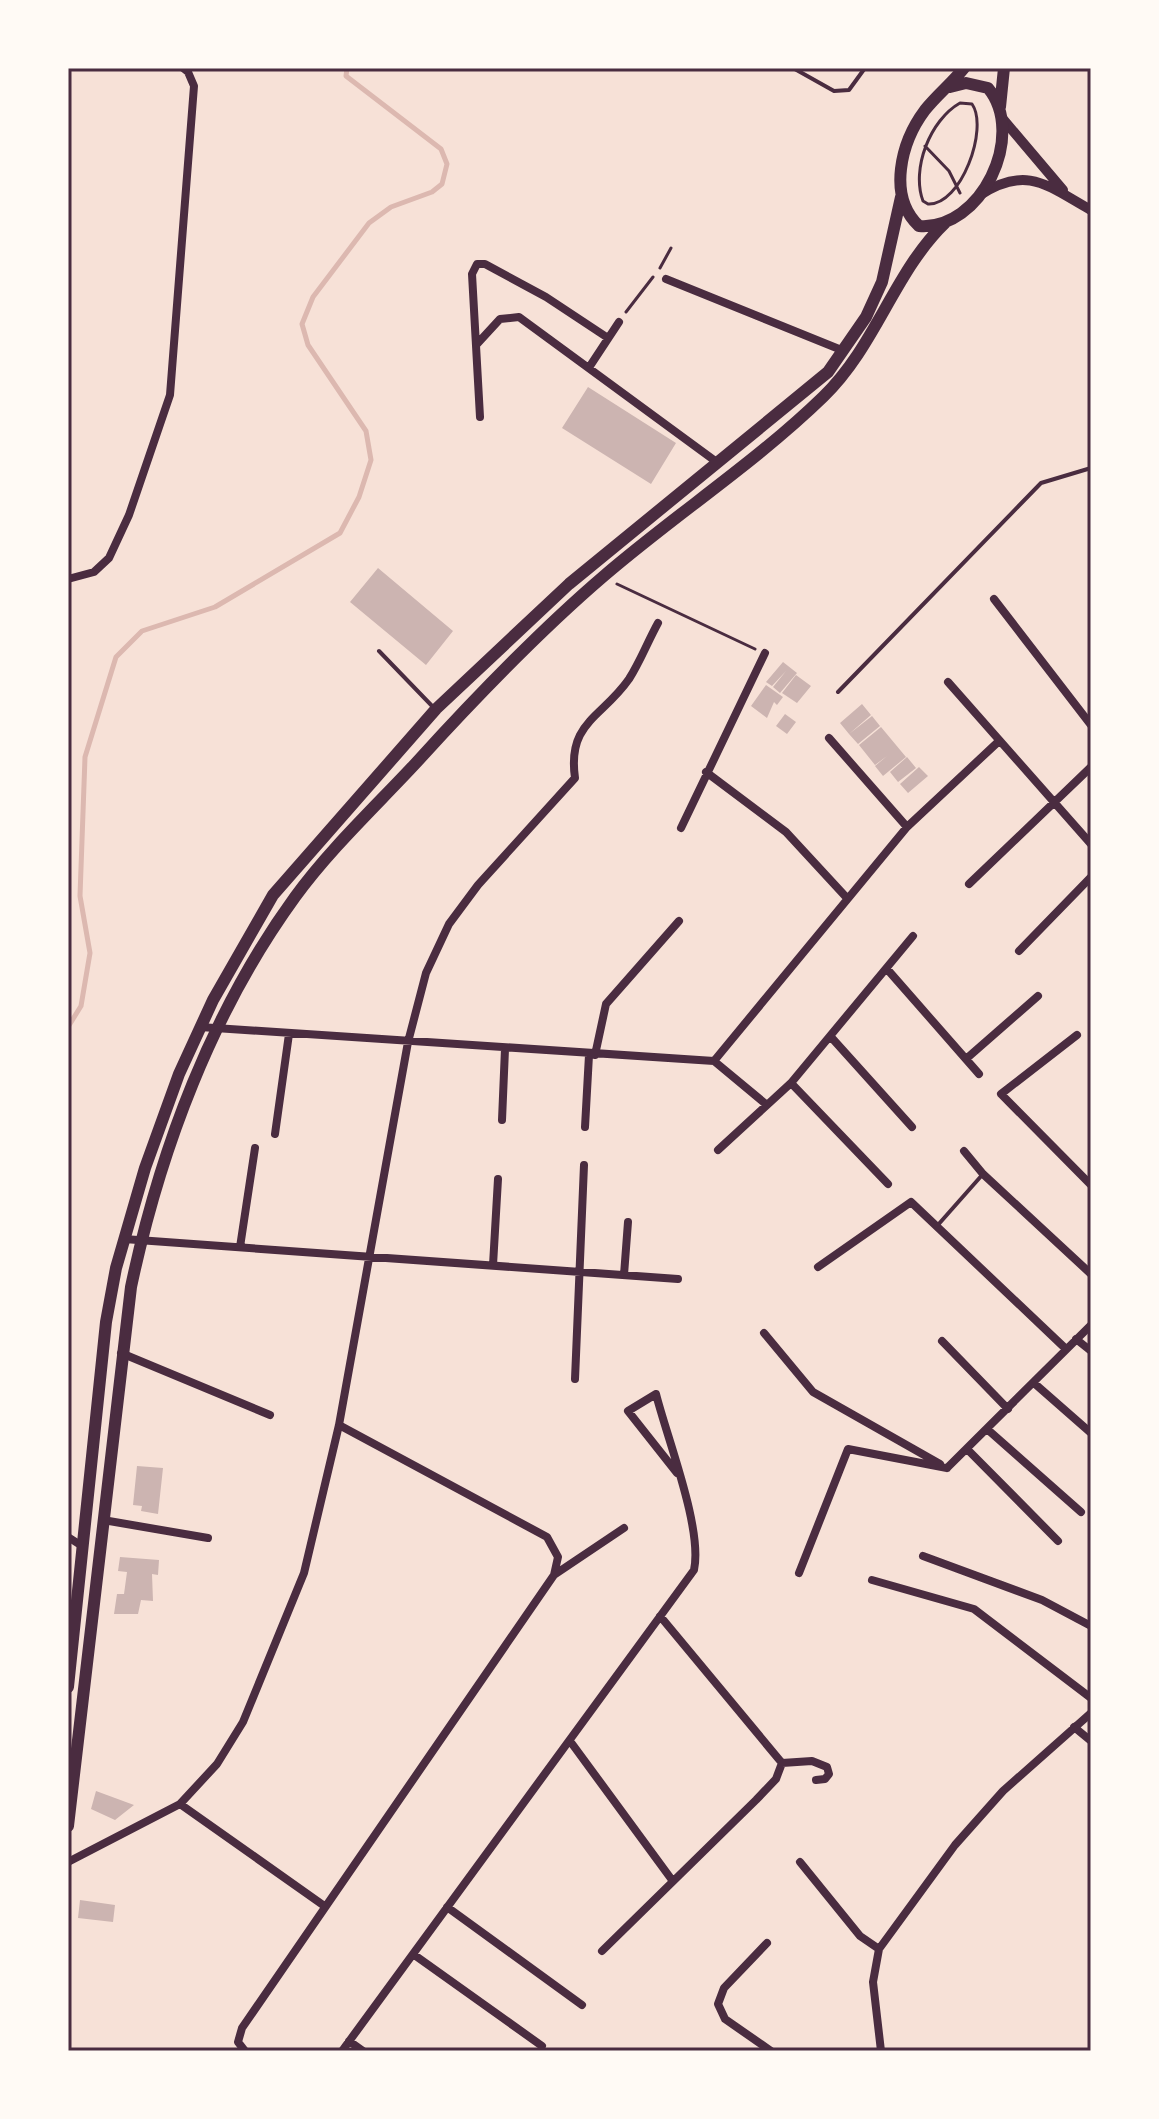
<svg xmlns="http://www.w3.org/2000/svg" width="1159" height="2119" font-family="Poppins,sans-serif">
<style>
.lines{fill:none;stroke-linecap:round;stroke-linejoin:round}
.stream{stroke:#dcb8b0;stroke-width:5}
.building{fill:#ccb4b1}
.path{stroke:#4a2c40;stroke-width:3}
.service{stroke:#4a2c40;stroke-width:4}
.minor{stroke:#4a2c40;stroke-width:8}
.tertiary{stroke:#4a2c40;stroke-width:10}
.primary{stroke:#4a2c40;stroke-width:12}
.neatline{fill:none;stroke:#4a2c40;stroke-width:3}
</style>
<rect width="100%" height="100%" fill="#f7e1d7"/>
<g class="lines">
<path class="stream" d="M68,1027l13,-21 9,-53 -10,-57 5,-139 31,-100 26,-26 73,-24 125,-74 19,-36 12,-37 -5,-29 -58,-86 -6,-21 11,-27 56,-74 22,-16 41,-15 10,-8 5,-20 -6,-15 -95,-73 1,-8"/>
</g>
<path class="building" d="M588,387l88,56 -25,41 -89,-56z
M378,568l75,63 -27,34 -76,-63z
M783,662l14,11 -17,20 -7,-6 13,-16 -14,15 -6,-4z
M796,675l15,11 -14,17 -15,-10z
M766,685l17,12 -6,8 -3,-3 -7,16 -16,-12z
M862,704l9,11 -22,19 -9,-11z
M785,714l11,8 -9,12 -11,-8z
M872,716l8,10 -22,18 -9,-10z
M881,727l25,30 -23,19 -8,-10 12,-10 -12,9 -16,-20z
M907,757l9,11 -18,14 -8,-10z
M919,767l9,9 -20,17 -8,-9z
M137,1466l26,2 -5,46 -17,-3 1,-5 -9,-1z
M120,1557l39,3 -1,15 -6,-1 1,27 -12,-1 -3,14h-24l3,-20h7l3,-22 -9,-1z
M96,1791l38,14 -19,15 -24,-11z
M80,1900l35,5 -2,17 -35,-4z"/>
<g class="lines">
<path class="path" d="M960,103l12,1c17,24 -11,102 -44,100l-5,-3c-12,-32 7,-81 37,-98z
M925,146l24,25 11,22
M660,268l11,-20
M626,312l27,-35
M617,584l138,65"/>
<path class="service" d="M793,68l41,23 15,-1 16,-22
M379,651l55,57
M838,692l203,-209 50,-15
M937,1226l46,-52"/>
<path class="minor" d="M666,279l178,72
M477,344l23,-25 19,-2 199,146
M590,366l29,-44
M480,417l-8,-143 5,-10h8l61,33 62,41
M68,579l26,-7 15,-14 20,-43 41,-120 24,-309 -6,-14 -5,-4
M994,599l97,126
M948,682l143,162
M829,738l78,89
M706,772l80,60 60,65
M681,828l84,-175
M969,884l122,-117
M1019,951l72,-74
M887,969l92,105
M200,1027l514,34
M1077,1035l-76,59 90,91
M831,1037l81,90
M595,1055l11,-51 73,-83
M966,1059l72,-63
M714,1061l193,-234 91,-85
M714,1061l53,44
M791,1083l97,101
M502,1120l3,-71
M585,1127l4,-72
M275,1134l14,-100
M718,1150l73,-67 122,-147
M964,1151l19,23 108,100
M124,1239l554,40
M240,1247l15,-99
M493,1265l5,-86
M818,1267l93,-65 155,147
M624,1275l4,-53
M764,1333l49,59 127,72
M1076,1339l15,12
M942,1341l66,68
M121,1353l149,62
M575,1379l9,-214
M1034,1383l57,50
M987,1429l94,83
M967,1449l91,92
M947,1468l144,-143
M103,1520l105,18
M68,1537l14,9
M923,1556l119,44 49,26
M799,1573l49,-124 99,19
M554,1575l70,-47
M872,1580l102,29 117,89
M660,1616l122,147
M1074,1727l17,14
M570,1741l102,139
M782,1763l30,-2 15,6 2,7 -4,5 -9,1
M180,1804l143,101
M68,1862l112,-58 37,-40 26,-42 61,-149 35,-148 69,-383 18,-69 23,-49 29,-39 97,-107c-8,-56 27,-60 54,-99 11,-17 19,-38 29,-56
M800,1862l60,74 19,13
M447,1907l135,98
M767,1943l-43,45 -6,16 7,15 46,32
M602,1951l154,-151 20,-21 6,-16
M413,1954l129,92
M349,2041l14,10
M245,2051l-7,-9 4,-14 312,-453 4,-18 -11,-20 -208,-112
M342,2051l352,-481c9,-41 -27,-132 -38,-176l-28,17 49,62
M881,2051l-8,-69 6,-33 76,-104 48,-54 88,-78"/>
<path class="tertiary" d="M1002,118l61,72
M980,195c48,-31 69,-8 111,15"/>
<path class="primary" d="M950,87l16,-4 22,5c39,47 -7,143 -69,138 -32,-30 -18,-84 6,-116 12,-15 27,-27 39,-42
M1000,107l4,-39
M68,1687l38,-365 10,-54 29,-100 34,-94 34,-74 60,-105 163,-186 133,-125 259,-212 38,-55 16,-35 19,-85
M68,1826l63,-539c29,-137 81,-276 164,-390 35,-48 80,-90 120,-133 60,-66 122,-131 190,-189 71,-61 151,-113 218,-178 53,-51 71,-125 122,-174"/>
</g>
<rect width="1159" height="2119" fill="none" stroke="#fffaf5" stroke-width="140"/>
<rect x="70" y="70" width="1019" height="1979" class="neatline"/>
</svg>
